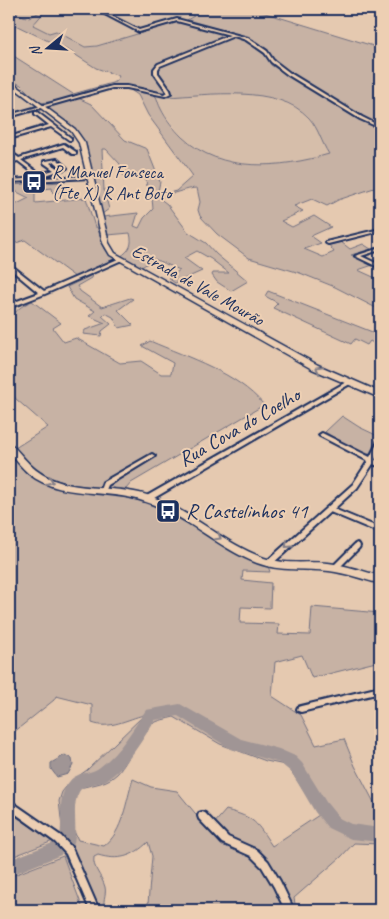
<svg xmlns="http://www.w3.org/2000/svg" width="389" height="919" font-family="Caveat,sans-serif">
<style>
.built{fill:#d6beaa}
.green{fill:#c7b2a4;stroke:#717081}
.water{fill:#a09595;stroke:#6b6c7f}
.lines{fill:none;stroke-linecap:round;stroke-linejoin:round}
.river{fill:#a09595;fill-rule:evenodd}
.street-casing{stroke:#1b2f5e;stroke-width:4}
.secondary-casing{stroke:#1b2f5e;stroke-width:3}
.street{fill:#edcfb3;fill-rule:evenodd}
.secondary{fill:#edcfb3;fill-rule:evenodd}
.oneway{stroke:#847f88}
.labels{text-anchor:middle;stroke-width:4;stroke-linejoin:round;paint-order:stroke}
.far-poi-label{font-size:18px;fill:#1b2f5e;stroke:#edcfb3;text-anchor:start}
.far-street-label{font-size:18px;fill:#1b2f5e;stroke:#edcfb3}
.street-label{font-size:21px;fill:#1b2f5e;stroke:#edcfb3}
.poi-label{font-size:21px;fill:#1b2f5e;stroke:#edcfb3;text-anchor:start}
</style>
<rect width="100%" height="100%" fill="#e5c9b0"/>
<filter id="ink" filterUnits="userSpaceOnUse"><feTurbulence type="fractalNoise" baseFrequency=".02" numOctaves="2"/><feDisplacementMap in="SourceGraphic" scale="10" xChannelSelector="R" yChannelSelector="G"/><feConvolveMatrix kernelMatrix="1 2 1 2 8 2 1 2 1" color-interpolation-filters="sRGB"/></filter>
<g filter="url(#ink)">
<path class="built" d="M9,9h169l17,8 -98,29 -12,1 -29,-16 -7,2 -16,-8 2,-5 -26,-9z
M9,83l3,2 24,22 -27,6z
M247,93l32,7 21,10 16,17 13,27 -22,7 -34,4 -30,-1 -34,-7 -26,-19 -23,-30 -3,-11z"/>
<path class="green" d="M178,9h74l128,39v77l-20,-8 -74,-47c-12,-9 -20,-20 -33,-28 -17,-11 -48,-16 -68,-21l9,-5z
M43,10l2,1 -12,14 16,8 7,-2 29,16 12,-1 77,-23 9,-1 41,11 4,3 -72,30 -2,7 13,17 -1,3c-15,4 -31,-7 -46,-7 -28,-1 -53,16 -81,17l-18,-18 -12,-6v-26l64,41 39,-11 4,-2 3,-5 -23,-8 -25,-16 -62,-30v-11l20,7z
M233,37c13,0 34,16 38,28l85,53 24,10v58l-42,14 -11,6 -15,-7 -18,7 9,5 -22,10 11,6 22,-11 17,11 -20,9 10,7 -17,6 19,8 11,-5 -5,-7 12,-3 9,7 13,-5 8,5 -20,6 22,10 -15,5 22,10v30l-45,-23 -35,-14 -51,-15 -32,-24 -17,-18 -2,-6 2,-8 -3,-14c-9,0 -29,7 -38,10l8,6 21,28 18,11 10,11 32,27 -17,10 -14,-9 -5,-7 1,-2h16l-18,-14 -14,-8 -13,7 18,13 -27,12 -7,-5 12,-8 -26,-11 -14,9 -20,-11c10,-7 13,-12 10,-24l-22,2 -5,-18 35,-4 -4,13 5,2 5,-10 9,-9 -2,-22 -4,-1 -1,-6 -4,-4 -16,3 -4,-6 -2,-9 -14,-15h-4l2,42 5,18 -7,5 -11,-40 -4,-27 -8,-14 -31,-24 1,-3 27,-9 15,7 34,36 22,9 13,33 -3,14 19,-5 17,-15 -45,-61 -10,-20 -12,-8 29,8c3,4 3,9 6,14 5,10 13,20 21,28 39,37 99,31 147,17 -8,-12 -10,-25 -20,-36 -31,-34 -102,-23 -142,-21l5,-6 -14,-18 2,-7z
M62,182l1,10 -10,1 -1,-5 -17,2v13l51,-5 9,29h2l8,22 9,10 -39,18 -50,-37 -12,4 -4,-3v-33l20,-10 -20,-10v-3z
M92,275l-1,3 -14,8 3,5 22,16 28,-9 3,1 -15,11 15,15 -14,3 -6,-11 -8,-4 -3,3 9,8 -9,7 -1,5 -18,-2 2,-4 20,-7 -16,-7 6,-5 -21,-12 -7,-12z
M268,291l112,44v12l-10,-6 -3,4 -12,-6 -4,5 -78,-36 5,-5 -13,-7z
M32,301l29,22 -8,5 11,14 12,-4 44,25 21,-2 20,13h10l2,-11 -31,-17 8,-5c39,17 86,31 114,64l-133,78 -5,6c-50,-4 -76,0 -111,-41l33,-21 -32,-28 -7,-9v-41l2,-1 -2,-3c0,-23 0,-34 23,-44z
M342,416l17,11 19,9 -8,17c-13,3 -34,-15 -45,-21z
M9,452l23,24 9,5 87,15 19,6 91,49 30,15 2,6 -27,-1 -1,9 29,3 -1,25 -29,-1 -1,16 39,1 -1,10 32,1 2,-28 68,6v48l-68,17 -10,-23 -27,7 -3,34 29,19 15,30 28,-6 11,27 25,48v30l-26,-1 -13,14 -47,41 2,12h-2l-14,-26 -23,-31 -1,-5 -27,-10 -16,-13 13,-15c30,8 30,12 46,36l47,-31 -28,-44 -6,-6 -19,-4 -46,-17 -46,-27c-7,2 -16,3 -22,7 -12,7 -23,38 -35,50 -13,13 -35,10 -41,17 -9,10 -6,29 -5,41l3,-1 4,9 26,6c19,-14 22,-45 29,-67l18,8 26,4 45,55c36,-3 50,38 64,64h-141l3,-6 4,-48 -4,-14c-15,15 -30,19 -50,13l-4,2c-2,11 8,19 11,30 2,8 -4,15 1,23h-16l-31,-65 2,-7 2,-2 -4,-35 3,-9 8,-10 17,-12 57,-55c-17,4 -34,15 -52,8v-18l-36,-9 -2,4 -40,32 -5,1z
M15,816l38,25 -44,17v-26z
M63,856l20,53 -74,1v-33z"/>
<path class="water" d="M65,755l7,4 1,6 -5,9 -11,3 -6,-8v-6z"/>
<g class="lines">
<path class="river" d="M180,704l61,35 38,10 16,7 7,7 24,39 13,16 12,6 29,4v14l-29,-3 -23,-11 -13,-16 -23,-39 -12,-10 -49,-14 -53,-33 -23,4c-13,20 -27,46 -49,60 -9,5 -22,3 -27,12 -9,16 1,38 -7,57l-6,3 -3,-2 -2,5 -52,21v-16l46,-18 3,2c7,-19 -2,-39 8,-57 9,-18 21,-10 34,-20 20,-15 33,-38 46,-57z"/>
<defs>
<path id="street" d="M95,9h3l41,21 38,-11 71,19 19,13 6,9 17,13 72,44 18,9v2l-20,-9 -72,-44 -17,-13 -6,-9 -19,-13 -12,-4 -74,30 -2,3v4l12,17 1,3 -6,3 -38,-8h-15l-103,29v-2l103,-29h15l37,8 3,-2 -1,-2 -12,-17v-4l4,-5 72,-29 -53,-14 -38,11z
M35,112h2l34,26v2h-2l-18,-13 -42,12v-2l40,-12 -14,-11z
M64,144l12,8v2h-4l-9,-7 -42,13 19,14 14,-4 -10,-7v-2h2l11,-2 10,9 -24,8 -1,2 47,-2 2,1v1l-82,4v-2l31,-2 -22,-17 -9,2v-2l6,-2 -6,-5v-3l10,7zM54,161l8,7 -4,1 -8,-6z
M380,229v2l-52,13 -2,-1v-1z
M380,248v2l-19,6 19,9v3l-25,-12z
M118,259h2l2,1 -77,34 -36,14v-4l30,-11 -30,-25v-3h2l33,26z
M348,381l3,2 -1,1 -201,117h-4l-1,-2 1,-2z
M322,433l48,24 8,-15 2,-1v8l-5,11 5,2v5l-7,-3 -16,24 -23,21 46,19v5l-50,-21 -59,53h-4l-1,-2 1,-2 86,-77 15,-23 -48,-25 -1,-1z
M152,454l3,2 -1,1 -46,28 -3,7h-4l-1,-2 3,-8z
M357,543l2,1 1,2 -1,2 -22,22h-4l-1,-2 1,-2 22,-22z
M380,687v6l-79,19 -3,-1 -1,-2 1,-2 3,-1z
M9,800l52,36 11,12 27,62h-9l-24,-56 -11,-12 -46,-33z
M202,812l3,1 23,24 29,13 11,11 12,20 14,29h-9l-11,-23 -12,-20 -11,-11 -29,-13 -23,-24 -1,-3 1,-3z"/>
<path id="secondary" d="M9,80l66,49 10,14 24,100 6,10 203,112 62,27v6l-68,-29 -202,-114 -7,-12 -24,-100 -8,-12 -62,-47z
M9,444l3,1c8,8 15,18 24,25 32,25 77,13 114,26 41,15 73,47 114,62 20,7 43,3 64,5 18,2 35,8 52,13v8c-17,-5 -34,-11 -51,-13 -24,-3 -49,1 -72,-8 -41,-16 -72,-49 -114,-62 -37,-13 -81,-1 -114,-27 -7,-6 -14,-15 -20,-22z"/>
</defs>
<use href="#street" class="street-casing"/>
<use href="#secondary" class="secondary-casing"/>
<use href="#street" class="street"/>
<use href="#secondary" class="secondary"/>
</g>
<defs><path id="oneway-chevron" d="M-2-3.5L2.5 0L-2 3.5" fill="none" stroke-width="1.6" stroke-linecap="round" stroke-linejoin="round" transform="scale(1.25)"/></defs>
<g class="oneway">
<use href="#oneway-chevron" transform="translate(319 369) rotate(-152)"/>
<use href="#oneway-chevron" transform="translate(50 481) rotate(23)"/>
<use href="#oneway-chevron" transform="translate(218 537) rotate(30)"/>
<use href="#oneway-chevron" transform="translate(288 545) rotate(138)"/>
</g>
</g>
<defs>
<symbol id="bus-square" viewBox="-11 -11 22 22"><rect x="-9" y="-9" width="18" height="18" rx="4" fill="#1b2f5e" stroke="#edcfb3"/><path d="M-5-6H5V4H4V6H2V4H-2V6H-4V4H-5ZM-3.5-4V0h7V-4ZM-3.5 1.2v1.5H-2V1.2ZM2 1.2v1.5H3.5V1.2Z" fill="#fff"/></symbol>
</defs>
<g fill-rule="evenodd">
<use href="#bus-square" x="20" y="168" width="28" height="28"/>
<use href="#bus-square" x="154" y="497" width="28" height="28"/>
</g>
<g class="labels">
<g class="far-poi-label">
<text x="52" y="178">R Manuel Fonseca<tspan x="52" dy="21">(Fte X) R Ant Boto</tspan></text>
</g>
<g class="far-street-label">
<text transform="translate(198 285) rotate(29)" y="6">Estrada de Vale Mourão</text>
</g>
<g class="street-label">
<text transform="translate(239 427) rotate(-30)" y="7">Rua Cova do Coelho</text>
</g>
<g class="poi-label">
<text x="186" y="518">R Castelinhos 41</text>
</g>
</g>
<rect width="389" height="919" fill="none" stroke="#edcfb3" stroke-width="30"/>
<rect x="15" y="15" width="359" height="889" fill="none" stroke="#1b2f5e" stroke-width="2" filter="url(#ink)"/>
<g transform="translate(48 48) rotate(252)" stroke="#edcfb3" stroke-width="4" paint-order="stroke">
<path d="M0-4L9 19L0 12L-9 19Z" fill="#1b2f5e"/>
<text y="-8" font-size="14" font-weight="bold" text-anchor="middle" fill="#1b2f5e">N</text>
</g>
</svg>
